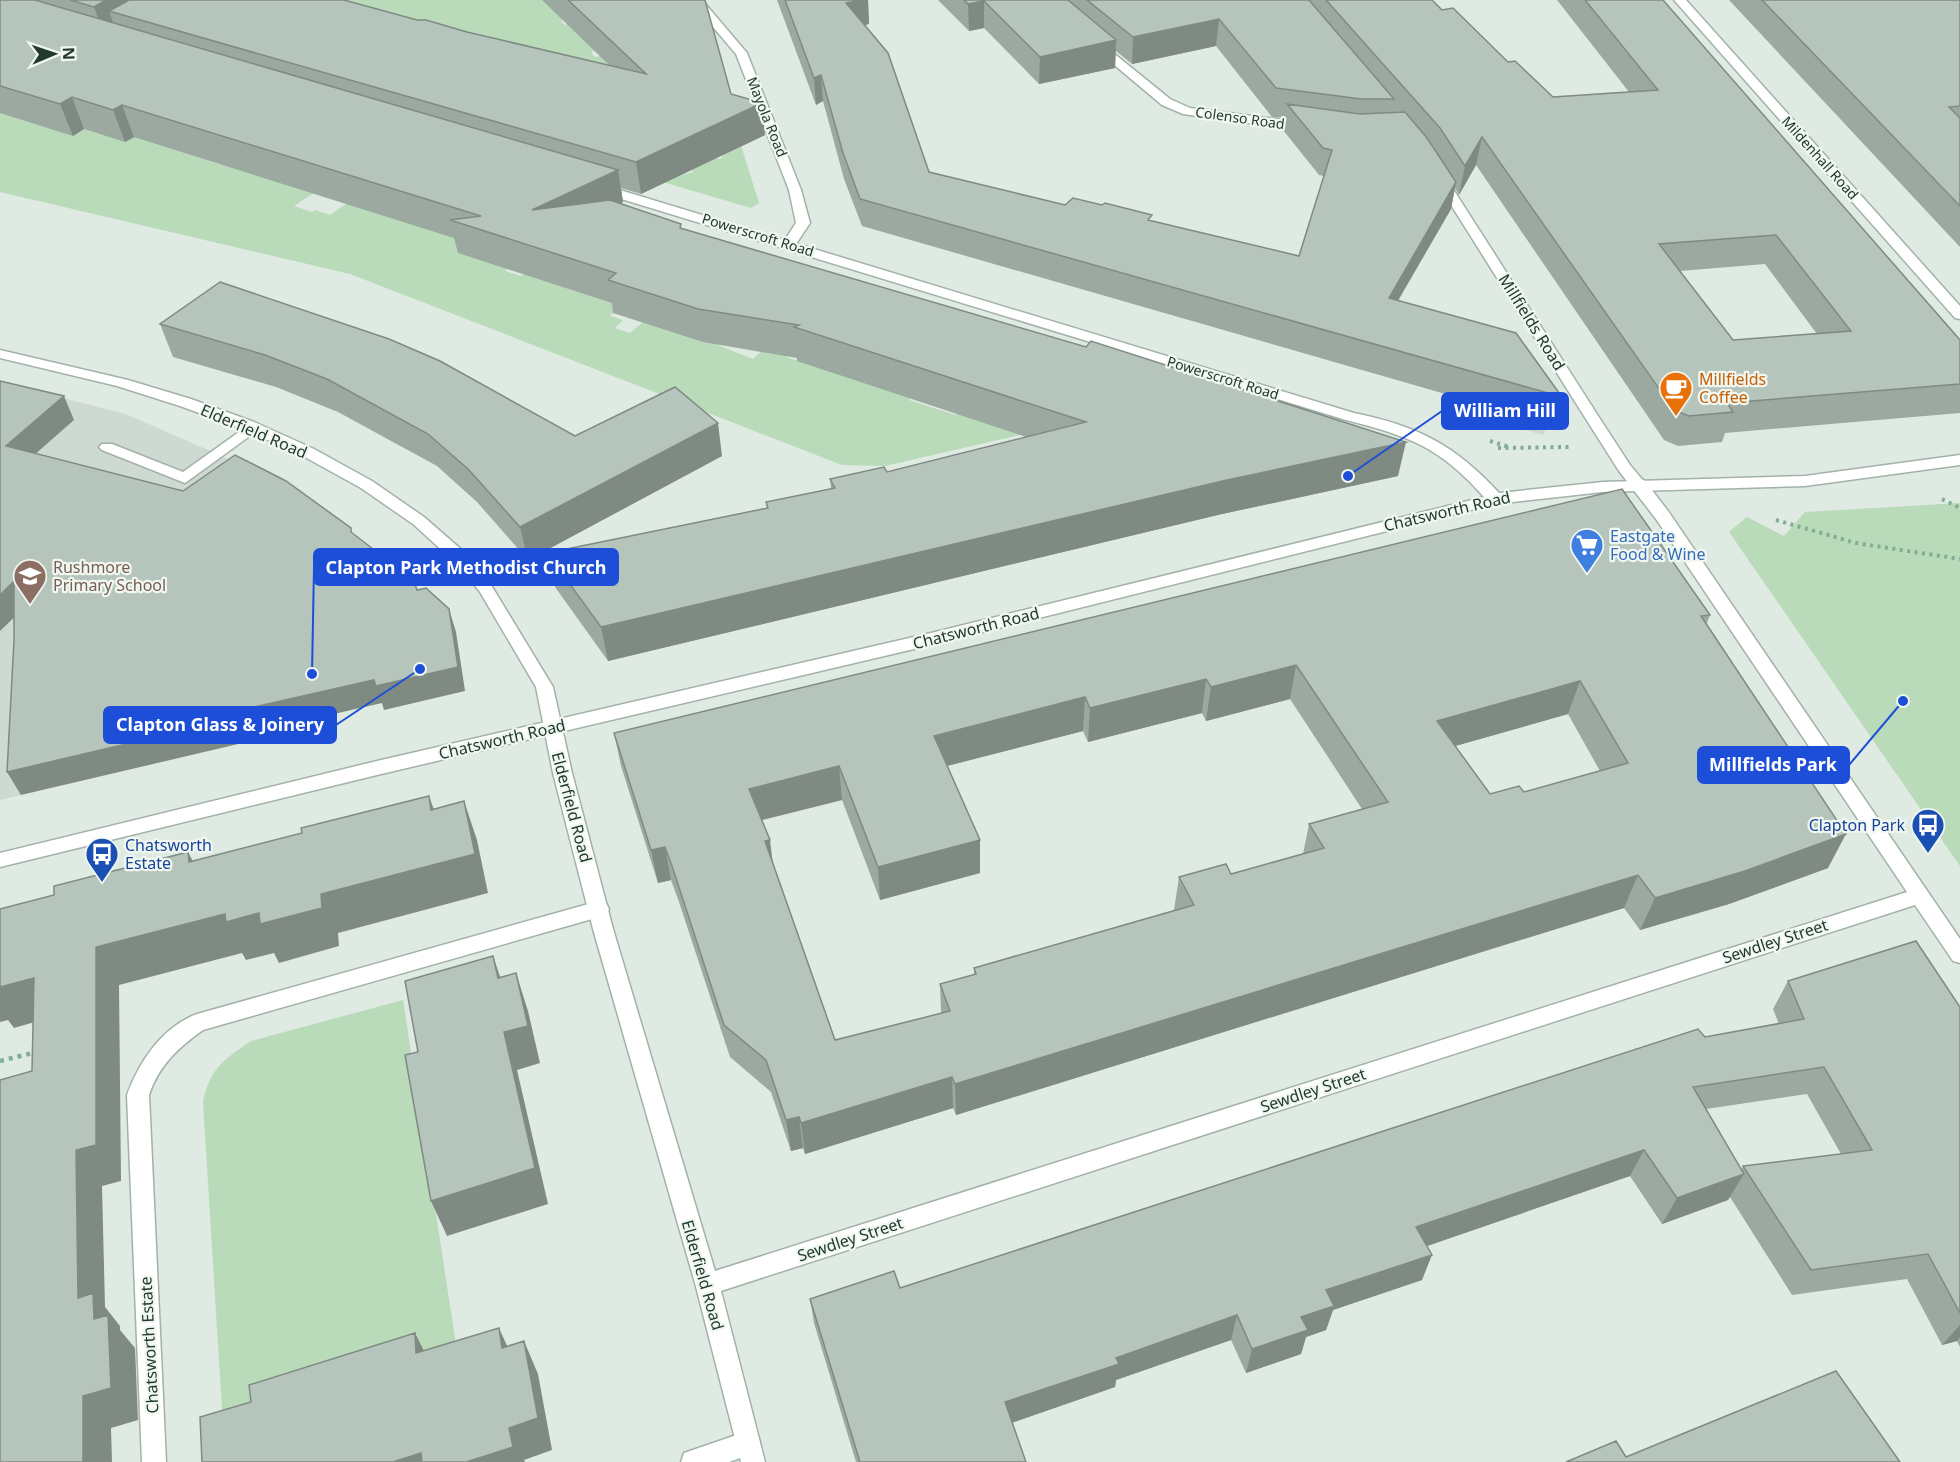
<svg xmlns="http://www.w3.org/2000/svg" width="1960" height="1462" font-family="'Noto Sans',sans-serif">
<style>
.built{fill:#cedad1}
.green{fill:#b9dbb9}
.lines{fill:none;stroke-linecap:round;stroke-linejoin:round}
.service-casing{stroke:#a2b2a9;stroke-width:3}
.pedestrian-casing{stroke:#a2b2a9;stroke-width:3}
.minor-casing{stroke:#a2b2a9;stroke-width:3}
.tertiary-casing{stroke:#a2b2a9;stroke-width:3}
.path-far1{stroke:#81ad94;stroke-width:4;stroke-dasharray:3 4.5;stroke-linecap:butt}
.path{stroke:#81ad94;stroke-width:4.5;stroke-dasharray:4 5;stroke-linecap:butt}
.service{fill:#fff;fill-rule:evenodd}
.pedestrian{fill:#fff;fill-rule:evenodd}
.minor{fill:#fff;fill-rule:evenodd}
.tertiary{fill:#fff;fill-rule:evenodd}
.wall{fill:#9ca9a1;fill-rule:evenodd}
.shaded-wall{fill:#7f8a83}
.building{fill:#b5c5bb;stroke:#7f8a83;stroke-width:1.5;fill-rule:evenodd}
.labels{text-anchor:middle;stroke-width:4.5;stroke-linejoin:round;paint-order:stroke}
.far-street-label{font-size:14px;fill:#213a2d;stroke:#f0f7f1}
.street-label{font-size:16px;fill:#213a2d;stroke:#f0f7f1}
.food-label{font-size:16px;fill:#c56008;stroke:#f0f7f1;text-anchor:start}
.shop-label{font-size:16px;fill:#366cbe;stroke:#f0f7f1;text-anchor:start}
.education-label{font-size:16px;fill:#785e54;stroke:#f0f7f1;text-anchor:start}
.transit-label{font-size:16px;fill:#164399;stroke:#f0f7f1;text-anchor:end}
.leader{fill:none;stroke:#1d4ed8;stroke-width:2}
.callout-dot{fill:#1d4ed8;stroke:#f0f7f1;stroke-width:2}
.callout{fill:#1d4ed8;stroke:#1d4ed8;stroke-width:2}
.callout-label{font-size:18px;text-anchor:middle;font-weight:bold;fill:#fff}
</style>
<rect width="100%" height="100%" fill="#dfeae3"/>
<path class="built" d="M0,382l126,32 130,57 -232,253 -3,71 -21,5z
M1505,411l47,5 -9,19 -44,-12z"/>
<path class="green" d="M219,0h323l23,19 -4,2 4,4 5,-1 32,25 -11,3 4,5 11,-2 127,65 26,83 -8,5 -136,-40 40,-6 23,14 15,-4 -1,-3 23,-11 5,1 5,-5z
M0,105l73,31 11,-7 15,5 88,-29 5,50 29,10 20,-13 45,33 15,5 53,-35 -20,25 -40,26 18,6 3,-2 15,5 33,-23 205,29 -63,50 16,5 34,-27 80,45 -25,22 13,4 -8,8 15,5 33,-28 55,40 35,14 38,-36 22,7 -27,27 50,16 100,-4 -27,31 47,15 26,-29 56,45 -153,35 -43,-1 -492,-191 -350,-82z
M1960,503v363l-231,-334 18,-15 37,19 21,-24z
M403,1000l54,351 -234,75 -20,-324c7,-33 20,-42 48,-61z"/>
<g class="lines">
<defs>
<path id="service" d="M795,186l6,4 9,33 -16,24 -5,1 -7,-4 14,-21 -7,-33z
M253,422l5,2 3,3 -3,3 -73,53 -83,-33 -3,-3 3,-3h10l71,28z
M599,901l7,2 3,6 -3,6 -403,115c-25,18 -44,35 -54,65l17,367h-24l-15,-367c12,-33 35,-68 70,-81z
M748,1431l9,3 3,9 -3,9 -28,10h-48l3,-9z"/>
<path id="pedestrian" d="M1586,403l5,2 39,60 16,19 -2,4h-12l-13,-17 -40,-63z"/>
<path id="minor" d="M690,0h12l45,53 54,137 -1,3 -5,1 -6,-4 -53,-136z
M1674,0h12l274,306v13l-5,-1z
M1093,43h8l69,56 20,9 117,15 6,4 -6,4 -124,-17 -21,-9 -69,-58z
M1440,174l6,4 147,230 -2,3h-10l-2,-3 -145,-230z
M0,350l128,30 63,19 63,23 60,27 58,32 52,36 47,41 14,17 68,112 19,86 41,156 102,342 1192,-379 -251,-373 -24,-31 -2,-4 8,-5 6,1 24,31 292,428v24l-7,-2 -38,-56 -1194,386 44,171h-24l-46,-179 -102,-354 -40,-156 -17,-86 -56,-95 -21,-26 -46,-42 -52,-36 -58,-32 -60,-27 -63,-23 -63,-20 -117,-28z"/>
<path id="tertiary" d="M600,184l754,229c64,13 101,32 145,80l104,-11 202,-6 155,-21v10l-155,21 -202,6 -108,12 -564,141 -554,130 -377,92v-14l377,-92 554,-128 553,-136c-44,-50 -75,-61 -138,-77l-751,-229v-6z"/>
</defs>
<use href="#service" class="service-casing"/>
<use href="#pedestrian" class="pedestrian-casing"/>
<use href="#minor" class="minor-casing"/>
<use href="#tertiary" class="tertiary-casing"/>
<path class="path-far1" d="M1490,441l19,6
M1498,448l71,-1
M1942,499l18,9
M1776,520l80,23 104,16"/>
<path class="path" d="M0,1061l37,-9"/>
<use href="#service" class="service"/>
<use href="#pedestrian" class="pedestrian"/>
<use href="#minor" class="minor"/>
<use href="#tertiary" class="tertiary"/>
</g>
<path class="wall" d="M0,0h344l73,20 192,45 -67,-65h163l26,94 34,41 -124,59 -20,-6 2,14 -3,2 62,24 716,248 -176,38 -614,147 -53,-74 -8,-34 220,-45 -1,-6 65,-13 -1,-10 57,-7 139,-35 -229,-76v-3l-94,-16 -90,-29 -1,-10 -154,-50 -4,-15 -320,-101 -9,5 -41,-13 -11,7 -73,-23z
M777,0h91l1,24 -4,1 64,147 136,33 86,16 148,35 25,-80 -5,-1 -36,-45 2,-12 -13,-1 -56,-71 -84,18 -16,-13 -1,17 -76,16 -55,-56 -15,3 -31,-31h494l10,10 111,87 76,-5 -72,-92h106l297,340v73l-235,20 -3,9 -44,4 -14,-6 -188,-275 -17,30 -4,-7 -4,21 -53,92 164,96 -9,28 -691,-199 -18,-47 -21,-78 -7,4zM1765,264l52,70 -84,6 -53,-69z
M1729,0h231v247z
M160,324l415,112 147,20 -194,104 -51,-58 -40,-36 -99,-54 -62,-25 -103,-30z
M1710,615l-4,10 122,243 -99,36 -89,26 -16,-22 -668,207 -3,-7 -148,46 -2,-6 -12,3 -20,-59 -41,-35 -52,-158 -7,-19 -13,3 -37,-117 -7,-33zM1290,699l72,110 -53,15 -6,30 -72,20 -52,3 -5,33 -200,58v7l-34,9 1,29 -106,27 -62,-174 -11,-46 80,-20 38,100 100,-27 -33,-107 136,-35 5,11 114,-29 4,8zM1568,714l32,57 -76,21 -34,2 -35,-48z
M1788,981l172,26v340l-3,-6 -15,4 -35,-66 -115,16 -62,-98 -2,3 -66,24 -32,-48 -204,70 -4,34 -89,30 -7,20 -20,7 -5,17 -55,19 -15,-33 -115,40 -1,7 -103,36 14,39h-170l-42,-139 -4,-24 90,-11 805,-251 74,-13 -6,-15zM1807,1094l34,60 -98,12 -2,4 -35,-61z"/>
<path class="shaded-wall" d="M106,0h64l-61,11 7,20 -11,6 -11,-30z
M862,0h6l1,24 -21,5 -2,-26z
M984,1v27l-15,3 -1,-27z
M1219,19l-3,27 -84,18 1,-27z
M1116,40l-1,28 -76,16 1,-27z
M821,75l2,26 -7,4 -2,-27z
M72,97l12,32 -11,7 -13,-32z
M762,103l3,32 -124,59 -5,-32z
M122,105l12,32 -9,5 -12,-32z
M1482,137l-6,28 -17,30 6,-29z
M618,170l5,32 -85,41 -6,-33z
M1456,182l-5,27 -68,117 6,-28z
M64,396l10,24 -57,50 -11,-24z
M718,423l4,33 -194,104 -8,-33z
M1406,442l-8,34 -176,38 -614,147 -7,-34 626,-147z
M14,581l13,24 -27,26v-36z
M449,609l7,23 9,59 -81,19 -2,-7 -131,30v8l-230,54 -14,-23 234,-62z
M1296,665l-6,34 -84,22 5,-34z
M1206,679l-4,34 -114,29 2,-34z
M1580,681l-12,33 -141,40 10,-33z
M1085,697l-2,34 -148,38 -1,-33z
M839,766l3,34 -88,22 -5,-33z
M429,796l14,39 -12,-25z
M464,801l13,39 11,53 -150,40 1,13 -60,17 -5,-10 -28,7 -4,-7 -123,32 2,196 -19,5 3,121 15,19v4l15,18 3,72 -27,8 1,34h-29l-5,-164 -2,-148 20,-203 129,-33 96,-20z
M1846,834l-18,34 -99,36 -89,26 15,-32z
M770,840l4,33 -9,-32z
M980,840v33l-100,27 -2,-33z
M665,847l6,33 -13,3 -7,-33z
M188,852l20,38 -19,-28z
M1638,875l-14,33 -668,207 -1,-31z
M493,956l13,38 -8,-16z
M516,973l12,38 12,52 -23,7 31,134 -101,32 -16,-35z
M34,978l25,37 -45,13 -6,-8 -8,2v-35z
M952,1077l1,31 -148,46 -4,-31z
M799,1117l4,31 -12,3 -5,-31z
M1644,1150l-14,26 -223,77 9,-26z
M1744,1174l-16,26 -66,24 15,-26z
M1432,1255l-10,25 -89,30 -7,20 -20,7 -5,17 -55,19 6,-24 49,-32 25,-27z
M1237,1315l-6,25 -115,40 -1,7 -110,38v-23l111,-44z
M1960,1325v12l-3,4 -15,4z
M499,1328l15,33 -12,-13z
M415,1333l17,34 -16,-14z
M524,1341l14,33 14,76 -28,10 1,2h-59z
M421,1453l5,9h-33z"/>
<path class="building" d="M0,0h35l583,170 -86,40 78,-10 71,24 -1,4 406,119 5,-6 315,101 -179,38 -626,147 -54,-74 221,-45 -2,-6 69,-14 -5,-9 54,-12 3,5 199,-50 -292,-95 5,-2 -101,-16 -90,-29 8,-7 -166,-53 31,-4 -359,-111 -9,5 -41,-13 -12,7 -60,-18z
M70,0h36l-12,7z
M129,0h215l73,20h9l41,12 179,42 -78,-74h137l26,94 31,9 -126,59 -527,-151z
M785,0h77l-16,3 42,50 41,119 136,33 8,-7 29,7 3,-2 47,12 -4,5 151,36 33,-106 -9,-2 -36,-44 73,10 45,-2 22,26 29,44 -67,116 127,35 46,64 -702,-198 -17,-46 -22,-78 -7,3z
M964,0h104l48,40 -76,17 -56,-56 -16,3z
M1087,0h222l85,99h-33l-85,-11 -57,-69 -86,18z
M1326,0h106l10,10 11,-2 55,54 7,-1 38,36 105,-7 -73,-90h78l297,340v44l-233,19 6,9 -44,4 -15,-6 -192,-273 -17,29 -25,-38zM1776,235l75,96 -118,9 -74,-96z
M1762,0h198v106l-11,1 11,11v88z
M220,282l169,57 51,22 135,75 100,-49 43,36 -198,104 -52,-58 -40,-35 -101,-55 -62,-24 -105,-31z
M0,381l64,15 -58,50 177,45 52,-36 51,26 65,47v4l40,31 15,-4 11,31 9,-2 23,21 9,58 -82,19 -2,-6 -133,30v7l-234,55 7,-132v-59l-14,14z
M1622,489l88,126 -9,1 145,218 -101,37 -90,27 -17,-23 -683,209 -3,-7 -151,46 -2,-6 -13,3 -20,-60 -42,-35 -52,-159 -7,-19 -14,3 -37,-117zM1296,665l92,137 -79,22 15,24 -93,26 -5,-10 -47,13 15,28 -220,63 2,6 -36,10 10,27 -115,29 -70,-199 5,-1 -21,-51 90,-23 39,101 102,-27 -46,-104 151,-39 5,11 116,-29 5,8zM1580,681l48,82 -104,29 -5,-6 -29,8 -53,-73z
M429,796l2,14 33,-9 11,53 -154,40 1,14 -62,16 -1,-11 -33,9 -1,-8 -129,33v198l-20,5 2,148 15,-5 1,26 14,-4 3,73 -28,8v66h-83v-382l32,-9 2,-93 -34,9v-78l54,-14v-9l134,-34 1,10 113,-29 -1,-5z
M1916,941l44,66v306l-32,-59 -117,16 -68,-104 129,-16 -48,-83 -131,20 51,87 -67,24 -33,-48 -228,77 16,28 -106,35 8,16 -33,11 7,13 -56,19 -15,-34 -121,43 3,6 -114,38 21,60h-166l-50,-163 84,-28 6,17 798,-259 7,8 99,-18 -16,-38z
M493,956l5,22 18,-5 12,53 -24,6 31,136 -104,33 -26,-146 13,-3 -13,-71z
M499,1328l3,20 22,-7 14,77 -29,10 4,19 -47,15h-44l-1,-9 -28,9h-191l-2,-45 51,-15 -2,-17 166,-52 1,20z
M1836,1371l64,91h-334l50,-21 10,16z"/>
<defs>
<symbol id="cafe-pin" viewBox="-11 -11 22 30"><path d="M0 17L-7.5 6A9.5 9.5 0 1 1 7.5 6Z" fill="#e8710a" stroke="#f0f7f1"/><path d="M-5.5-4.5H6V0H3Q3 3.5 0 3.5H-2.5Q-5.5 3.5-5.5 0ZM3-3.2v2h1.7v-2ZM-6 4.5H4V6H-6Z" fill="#fff"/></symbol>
<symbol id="supermarket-pin" viewBox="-11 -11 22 30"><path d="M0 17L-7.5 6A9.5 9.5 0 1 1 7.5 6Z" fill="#3f7fe0" stroke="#f0f7f1"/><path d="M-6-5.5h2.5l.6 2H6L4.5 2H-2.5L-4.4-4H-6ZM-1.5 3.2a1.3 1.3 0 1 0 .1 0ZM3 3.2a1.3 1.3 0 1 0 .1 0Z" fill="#fff"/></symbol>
<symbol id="school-pin" viewBox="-11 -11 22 30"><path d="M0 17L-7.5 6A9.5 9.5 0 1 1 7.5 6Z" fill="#8d6e63" stroke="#f0f7f1"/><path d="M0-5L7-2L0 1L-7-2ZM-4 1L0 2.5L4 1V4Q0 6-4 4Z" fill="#fff"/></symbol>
<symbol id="bus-pin" viewBox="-11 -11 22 30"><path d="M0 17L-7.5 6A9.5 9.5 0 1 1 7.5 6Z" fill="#1a4fb4" stroke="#f0f7f1"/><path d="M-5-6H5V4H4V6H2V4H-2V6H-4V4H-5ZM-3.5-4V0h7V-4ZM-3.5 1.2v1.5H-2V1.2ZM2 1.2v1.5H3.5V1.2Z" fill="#fff"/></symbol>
</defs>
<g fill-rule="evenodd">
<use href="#cafe-pin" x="1657" y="369" width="38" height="52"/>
<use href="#supermarket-pin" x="1568" y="526" width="38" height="52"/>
<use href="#school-pin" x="11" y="557" width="38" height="52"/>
<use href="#bus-pin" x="1909" y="806" width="38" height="52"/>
<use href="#bus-pin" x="83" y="835" width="38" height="52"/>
</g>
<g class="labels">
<g class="far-street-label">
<text transform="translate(767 117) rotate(68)" y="5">Mayola Road</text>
<text transform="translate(1240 118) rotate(8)" y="5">Colenso Road</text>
<text transform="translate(1820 158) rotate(48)" y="5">Mildenhall Road</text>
<text transform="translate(758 235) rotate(17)" y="5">Powerscroft Road</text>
<text transform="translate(1223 378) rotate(17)" y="5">Powerscroft Road</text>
</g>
<g class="street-label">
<text transform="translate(1532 322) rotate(58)" y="6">Millfields Road</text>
<text transform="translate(254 431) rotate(23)" y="6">Elderfield Road</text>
<text transform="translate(1447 511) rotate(-13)" y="6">Chatsworth Road</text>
<text transform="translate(976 628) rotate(-14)" y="6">Chatsworth Road</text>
<text transform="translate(502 739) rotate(-13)" y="6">Chatsworth Road</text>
<text transform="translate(572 807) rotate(75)" y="6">Elderfield Road</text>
<text transform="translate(1775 941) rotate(-18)" y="6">Sewdley Street</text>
<text transform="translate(1313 1090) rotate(-18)" y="6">Sewdley Street</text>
<text transform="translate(850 1239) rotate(-18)" y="6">Sewdley Street</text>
<text transform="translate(703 1275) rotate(74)" y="6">Elderfield Road</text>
<text transform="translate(149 1345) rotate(-93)" y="6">Chatsworth Estate</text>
</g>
<g class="food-label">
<text x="1699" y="385">Millfields<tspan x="1699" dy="18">Coffee</tspan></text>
</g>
<g class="shop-label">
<text x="1610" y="542">Eastgate<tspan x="1610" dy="18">Food &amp; Wine</tspan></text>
</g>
<g class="education-label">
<text x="53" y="573">Rushmore<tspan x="53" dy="18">Primary School</tspan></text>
</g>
<g class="transit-label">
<text x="1905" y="831">Clapton Park</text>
<text x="125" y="851" text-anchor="start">Chatsworth<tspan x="125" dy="18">Estate</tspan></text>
</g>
</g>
<path class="leader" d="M1348 476L1442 411M312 674L314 567M420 669L336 725M1903 701L1849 765"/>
<g class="callout-dot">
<circle cx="1348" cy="476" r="6"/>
<circle cx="312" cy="674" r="6"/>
<circle cx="420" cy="669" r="6"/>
<circle cx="1903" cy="701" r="6"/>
</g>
<g class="callout">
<rect x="1442" y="393" width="126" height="36" rx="6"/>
<rect x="314" y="549" width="304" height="36" rx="6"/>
<rect x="104" y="707" width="232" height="36" rx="6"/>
<rect x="1698" y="747" width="151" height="36" rx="6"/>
</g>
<g class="callout-label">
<text x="1505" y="417">William Hill</text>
<text x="466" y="574">Clapton Park Methodist Church</text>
<text x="220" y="731">Clapton Glass &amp; Joinery</text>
<text x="1773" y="771">Millfields Park</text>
</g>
<g transform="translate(54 54) rotate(88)" stroke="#f0f7f1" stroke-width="4.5" paint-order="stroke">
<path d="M0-4.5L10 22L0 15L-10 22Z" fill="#213a2d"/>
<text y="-9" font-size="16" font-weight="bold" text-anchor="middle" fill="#213a2d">N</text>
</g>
</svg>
